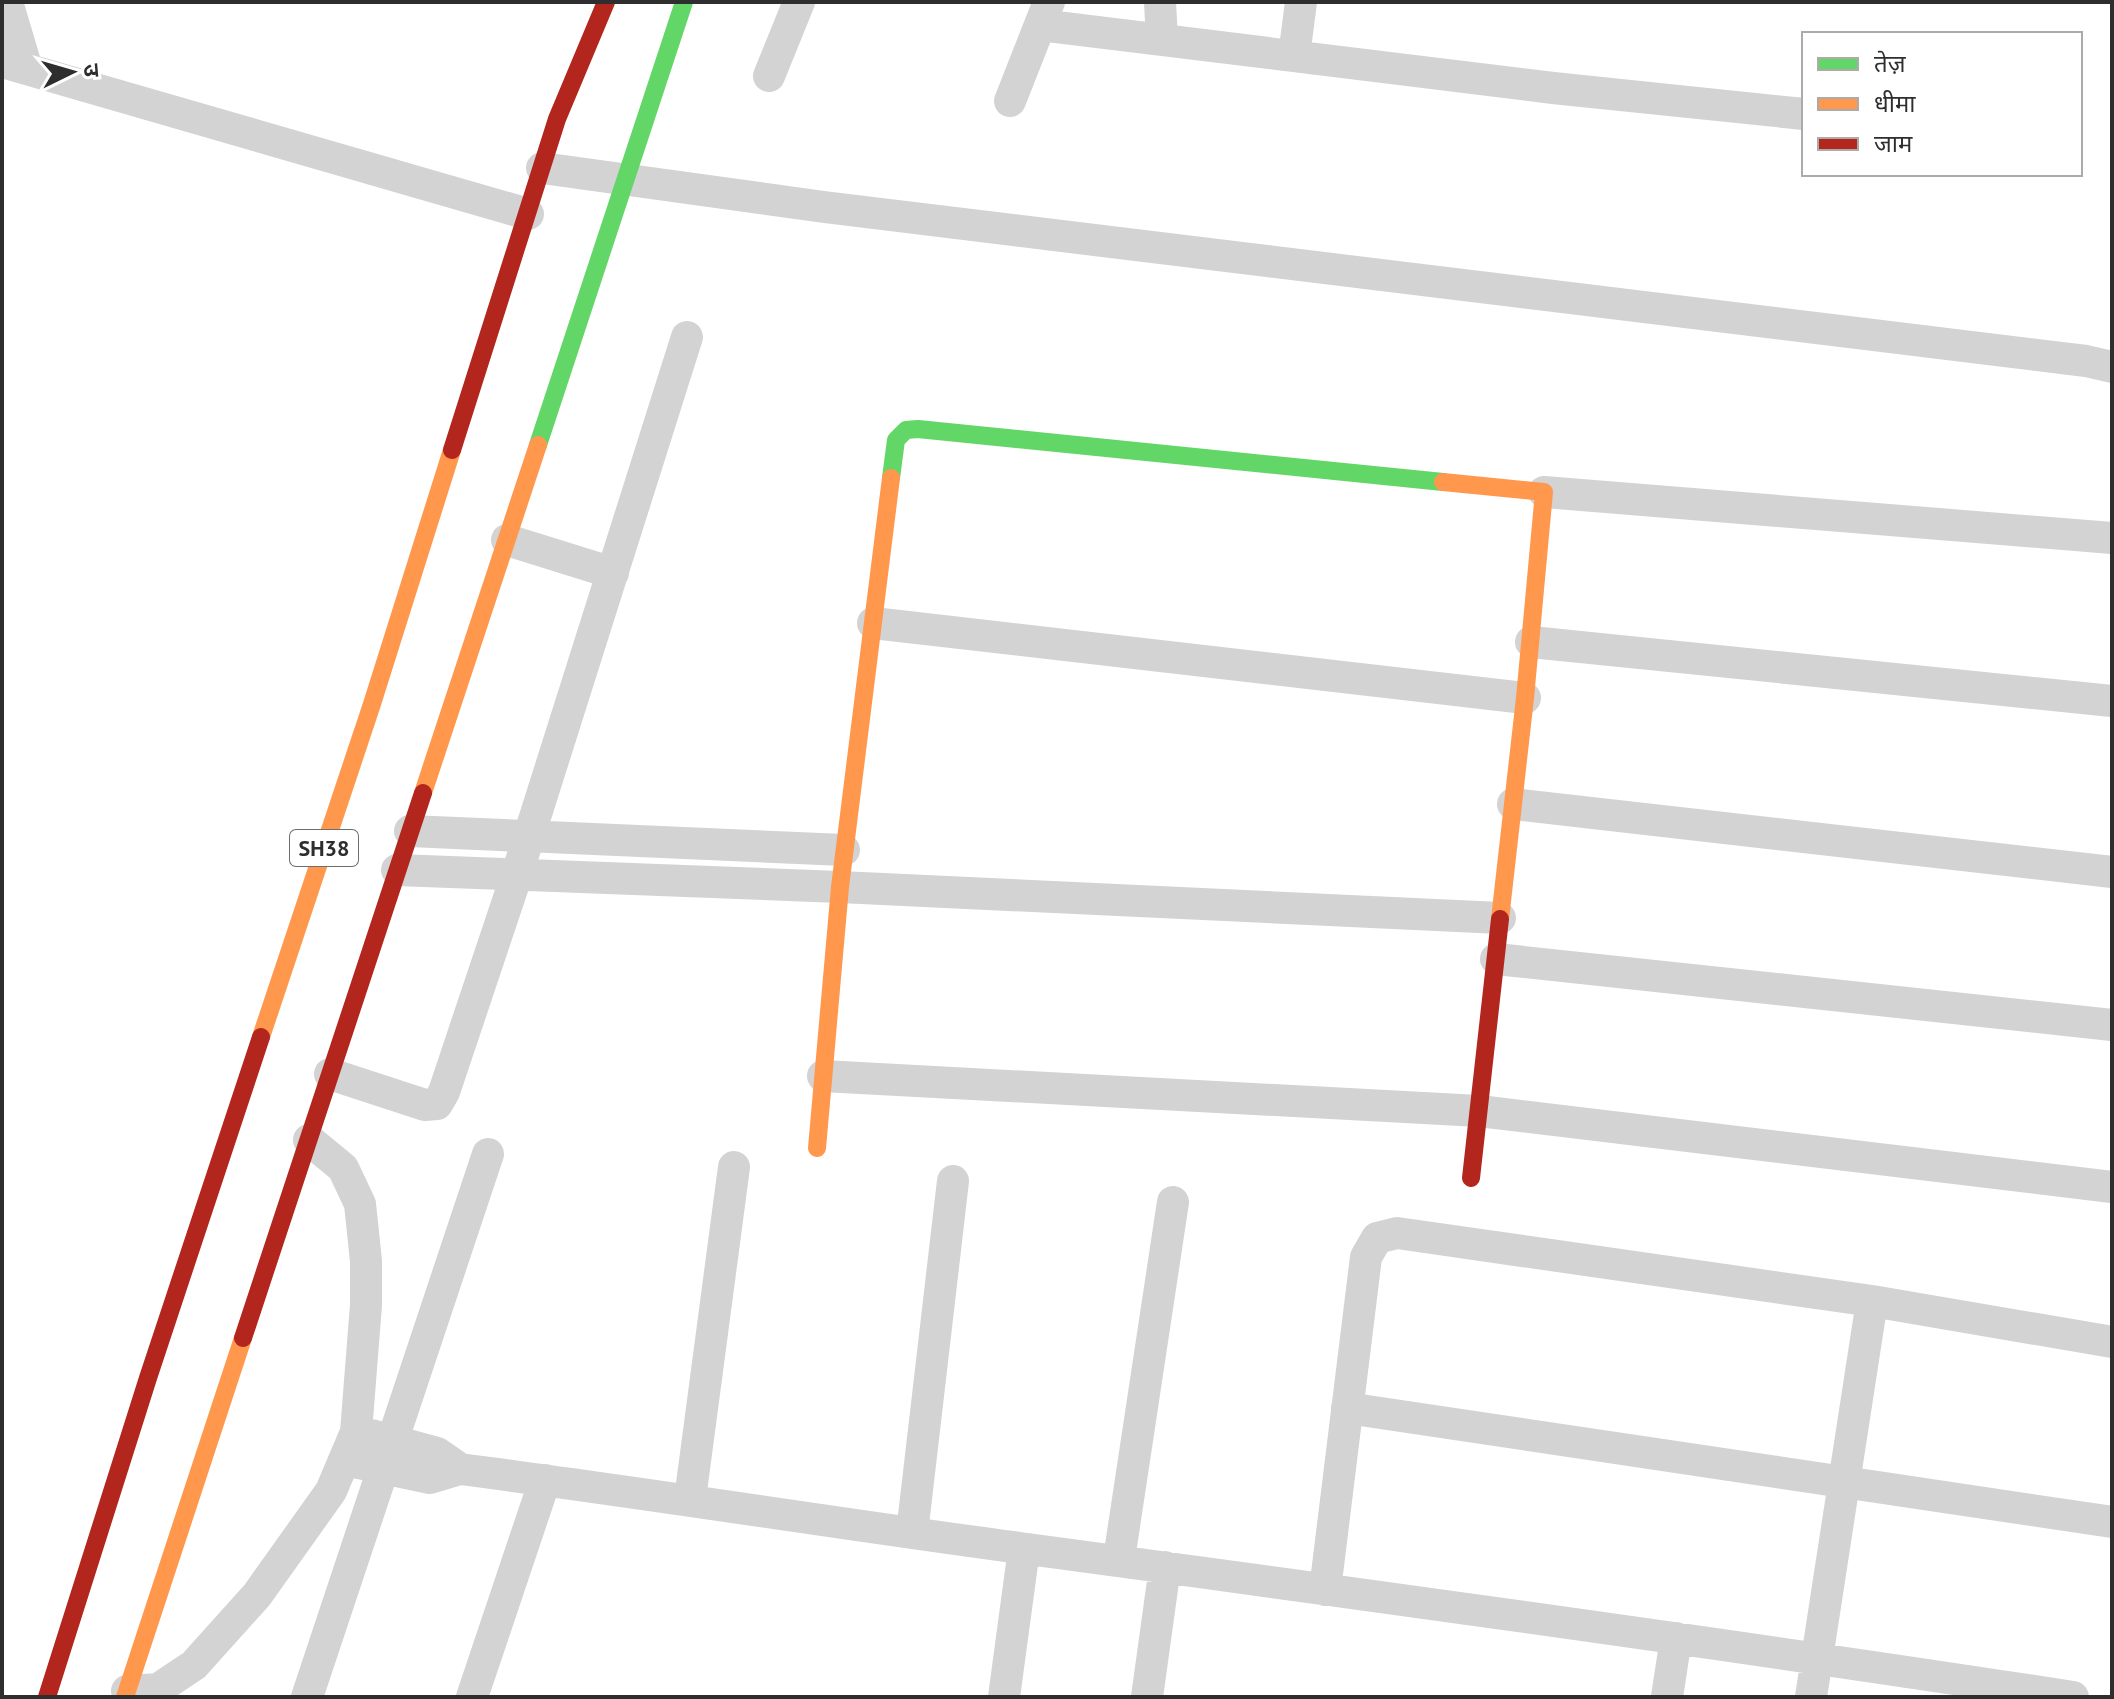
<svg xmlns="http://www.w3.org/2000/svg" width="2114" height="1699" font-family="'PT Sans','Noto Sans Devanagari',sans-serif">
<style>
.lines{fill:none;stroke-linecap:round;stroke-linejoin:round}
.street{stroke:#d3d3d3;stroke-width:32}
.fast{stroke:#63d668;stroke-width:18}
.slow{stroke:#ff974d;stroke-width:18}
.jam{stroke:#b3261e;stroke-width:18}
.labels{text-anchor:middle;stroke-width:8;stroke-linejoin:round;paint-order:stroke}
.shield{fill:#fff;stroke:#6d6d6d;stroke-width:2}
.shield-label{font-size:22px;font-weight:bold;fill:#2e2e2e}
</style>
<rect width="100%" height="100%" fill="#fff"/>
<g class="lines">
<path class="street" d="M7,2l20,67
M1160,2l2,38
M1040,25l513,63 251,26
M1294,56l7,-54
M2,62l526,152
M769,76l30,-74
M1010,101l39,-99
M542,168l282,39 1262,154 26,6
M1544,492l568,46
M507,540l106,33
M873,623l652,75
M1531,642l581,59
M1513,804l599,68
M410,831l434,19
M397,870l443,17 660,31
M1496,959l616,66
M330,1074l95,31 12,-1 7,-12 73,-218 170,-537
M823,1076l656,35 633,76
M1347,1408l765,114
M371,1435l66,18 23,16
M345,1460l85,18 30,-9c187,24 373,54 560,79 351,47 702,95 1053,149
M690,1499l44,-332
M912,1533l41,-352
M1119,1559l54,-357
M1325,1590l41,-333 11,-19 20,-5 475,68 240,41
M127,1691l31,-2 36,-24 63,-70 74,-104 25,-59 10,-127v-44l-6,-57 -17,-36 -34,-28
M307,1697l181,-543
M472,1697l73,-217
M1004,1697l20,-148
M1147,1697l18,-130
M1667,1697l9,-59
M1811,1697l61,-396"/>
<path class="fast" d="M538,445l146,-443
M891,478l5,-38 10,-10 12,-1 525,53"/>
<path class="slow" d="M1443,482l101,10 -19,206 -25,221
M423,793l115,-348
M261,1037l111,-333 80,-254
M817,1148l23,-261 51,-409
M125,1697l118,-359"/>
<path class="jam" d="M452,450l105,-331 49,-117
M1471,1178l29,-259
M243,1338l180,-545
M47,1697l101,-319 113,-341"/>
</g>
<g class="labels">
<rect class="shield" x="290" y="830" width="68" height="36" rx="6"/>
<g class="shield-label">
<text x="324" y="856">SH38</text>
</g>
</g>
<rect width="2114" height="1699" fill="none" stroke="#2e2e2e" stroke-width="8"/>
<rect x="1802" y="32" width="280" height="144" fill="#ffffff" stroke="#ababab" stroke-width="2"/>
<rect x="1818" y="58" width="40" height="12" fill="#63d668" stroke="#ababab" stroke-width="2"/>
<text x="1874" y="72" font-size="24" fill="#2e2e2e">तेज़</text>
<rect x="1818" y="98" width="40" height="12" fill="#ff974d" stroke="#ababab" stroke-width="2"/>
<text x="1874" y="112" font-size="24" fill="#2e2e2e">धीमा</text>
<rect x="1818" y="138" width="40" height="12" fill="#b3261e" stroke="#ababab" stroke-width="2"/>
<text x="1874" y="152" font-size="24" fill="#2e2e2e">जाम</text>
<g transform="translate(72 72) rotate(85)" stroke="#ffffff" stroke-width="6" paint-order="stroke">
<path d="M0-6L14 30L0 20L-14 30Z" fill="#2e2e2e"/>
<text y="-12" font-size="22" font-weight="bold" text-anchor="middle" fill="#2e2e2e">उ</text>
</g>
</svg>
